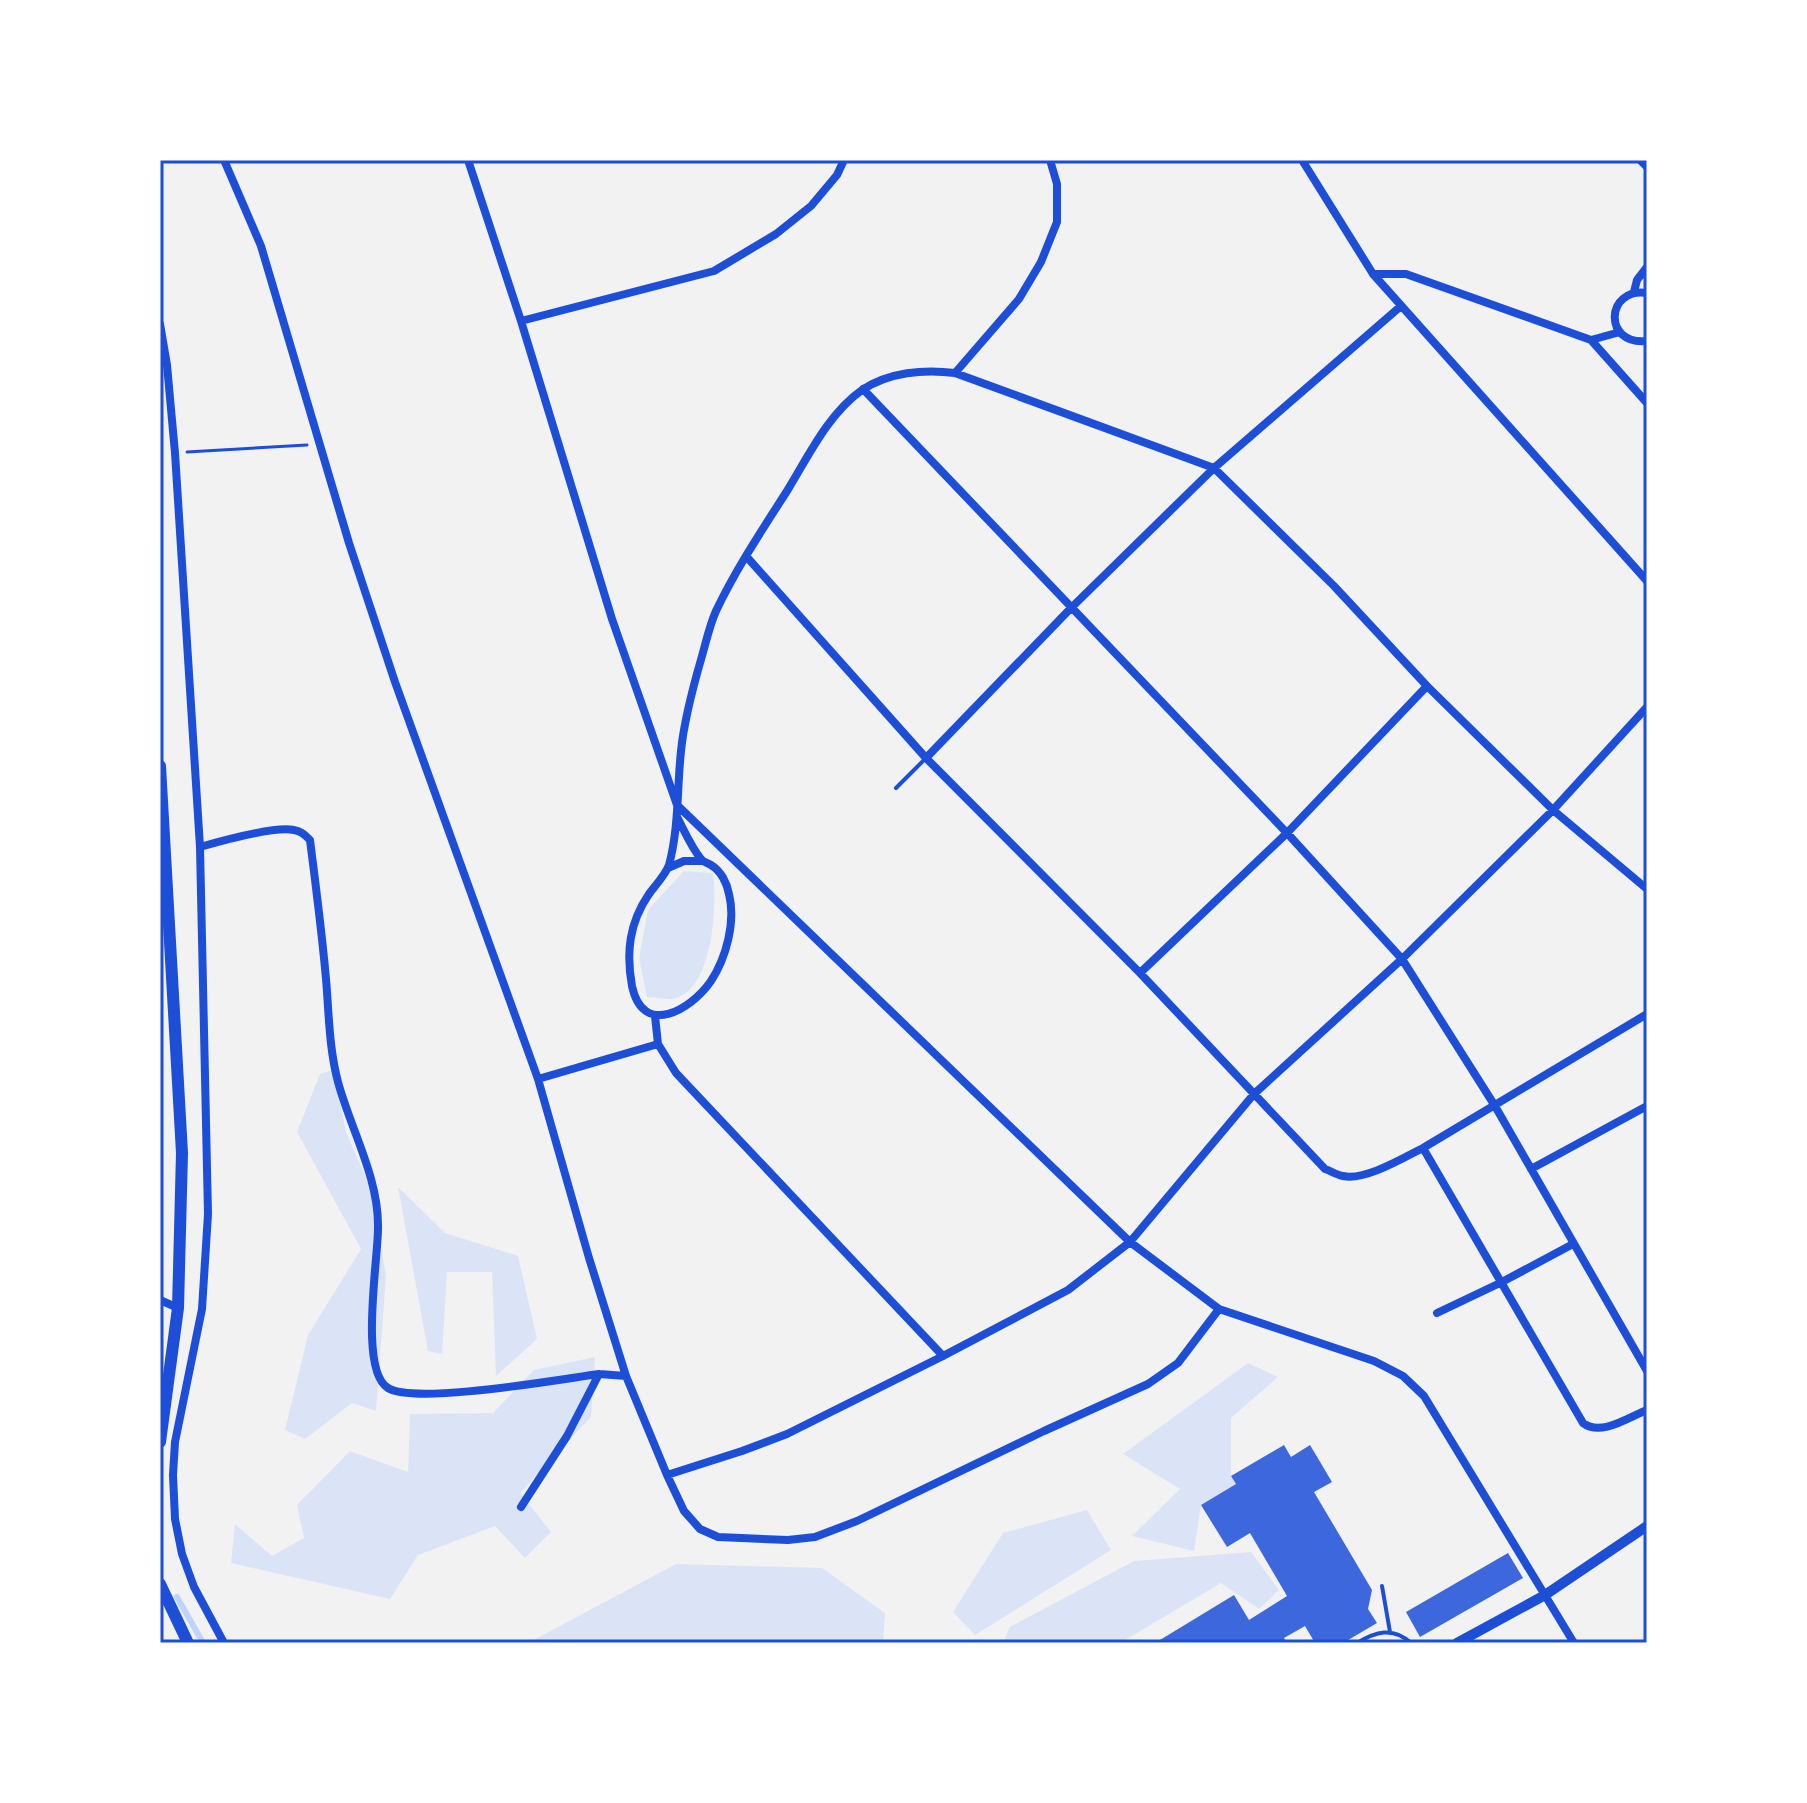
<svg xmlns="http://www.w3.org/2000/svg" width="1807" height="1803" font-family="Helvetica,sans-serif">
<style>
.green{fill:#dbe4f7}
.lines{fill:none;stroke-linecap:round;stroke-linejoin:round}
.stream{stroke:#bfd3fe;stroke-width:6}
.building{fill:#3d67dc}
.path{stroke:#1d4ed8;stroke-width:3}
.service{stroke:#1d4ed8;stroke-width:4}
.minor{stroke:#1d4ed8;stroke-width:8}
.tertiary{stroke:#1d4ed8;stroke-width:10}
.primary{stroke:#1d4ed8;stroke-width:12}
.neatline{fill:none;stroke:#1d4ed8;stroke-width:3}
</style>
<rect width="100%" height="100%" fill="#f2f2f2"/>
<path class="green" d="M684,871l29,2c4,32 1,117 -40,126 -7,1 -18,-2 -26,-2l-8,-39 9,-48z
M333,1070l13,62 26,60 14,84 -10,135 -24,-8 -47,36 -20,-9 23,-95 53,-86 -64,-117 23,-58z
M398,1187l47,46 73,23 19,83 -41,37 -4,-104h-45l-5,82 -14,-3z
M595,1357l-4,60 -71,76 31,39 -26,26 -30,-32 -77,29 -28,44 -159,-36 4,-39 37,32 32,-18 -7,-33 53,-54 58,21 2,-58 83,-1 41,-43z
M1248,1363l30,14 -47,41v58l5,8 -35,21 -7,46 -62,-15 48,-47 -57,-35z
M1087,1510l24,40 -136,85 -22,-23 50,-79z
M1251,1552l28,38 -20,19 -38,-26 -101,60h-117l7,-16 124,-66z
M676,1564l146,4 63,45 -2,30h-355z"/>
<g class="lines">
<path class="stream" d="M177,1597l26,46"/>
</g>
<path class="building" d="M1284,1445l7,12 19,-12 22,37 -18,10 58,98 -4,19 9,14 -34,20h-28l-10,-17 -21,12 3,5h-132l79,-48 15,25 38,-24 -37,-63 -23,14 -26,-42 35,-21 -5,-8z
M1508,1553l15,25 -103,59 -14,-25z"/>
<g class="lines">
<path class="path" d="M187,452l120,-7"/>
<path class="service" d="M896,788l30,-30
M1382,1586l8,46
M1357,1643c18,-11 36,-17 54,0"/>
<path class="minor" d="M224,160l37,86 88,297 46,139 143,397 51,179 37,118 41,99 17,36 16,18 18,8 70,3 27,-3 42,-16 187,-90 104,-47 30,-21 41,-54
M468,160l53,161 91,298 65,186 453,437 89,67 155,52 29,15 21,20 150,247
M1302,160l71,114 274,307
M1640,160l7,7
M1373,274h33l185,66 56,63
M1634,292l3,-12 10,-13
M1647,293c-42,-6 -44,53 0,48
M521,321l193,-50 62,-37 35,-28 26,-31 7,-15
M160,324l7,41 8,88 25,394 8,367 -6,95 -27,133 -2,33 2,44 7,35 12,33 30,56
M1591,340l29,-8
M955,373l64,-74 22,-37 16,-40v-38l-7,-24
M863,389l424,444 115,126 93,147 152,265
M746,556l180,202 214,215 185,196c6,2 12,6 18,7 22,5 60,-18 80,-28l224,-134
M926,758l145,-150 143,-140 187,-162
M677,817c7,13 14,30 24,42 3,4 5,3 10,6 10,6 16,18 18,29 7,28 -3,64 -18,87 -20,29 -68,57 -79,5 -6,-33 -3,-63 17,-92 6,-8 17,-20 20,-29 10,-37 8,-77 12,-114 3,-31 12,-64 21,-95 4,-14 8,-32 14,-45 20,-42 46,-81 71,-120 21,-34 41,-77 75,-101 27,-18 62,-21 93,-17l259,95 120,118 93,100 126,124 94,79
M200,847c21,-6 74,-21 94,-17 7,1 11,5 16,10 6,47 12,93 16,139 3,35 3,69 12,103 13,48 41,96 40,146 0,33 -19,142 10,160 27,17 173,-9 211,-14
M668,868l16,-7h18
M1140,973l147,-140 140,-147
M655,1016l3,28 18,29 267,283
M538,1079l120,-35
M1423,1148l160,275c18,14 46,-6 64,-13
M1531,1169l116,-63
M160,1300l18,8
M1437,1313l63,-30 73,-39
M667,1475l75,-24 45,-17 156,-78 125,-66 62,-48 124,-148 148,-135 151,-149 94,-103
M521,1507l46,-71 32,-62 27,2"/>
<path class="tertiary" d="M1457,1643l88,-48 102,-69"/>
<path class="primary" d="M160,766l22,387 -4,155 -18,134
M160,1584l28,59"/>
</g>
<rect width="1807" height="1803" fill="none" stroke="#ffffff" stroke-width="324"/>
<rect x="162" y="162" width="1483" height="1479" class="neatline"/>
</svg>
